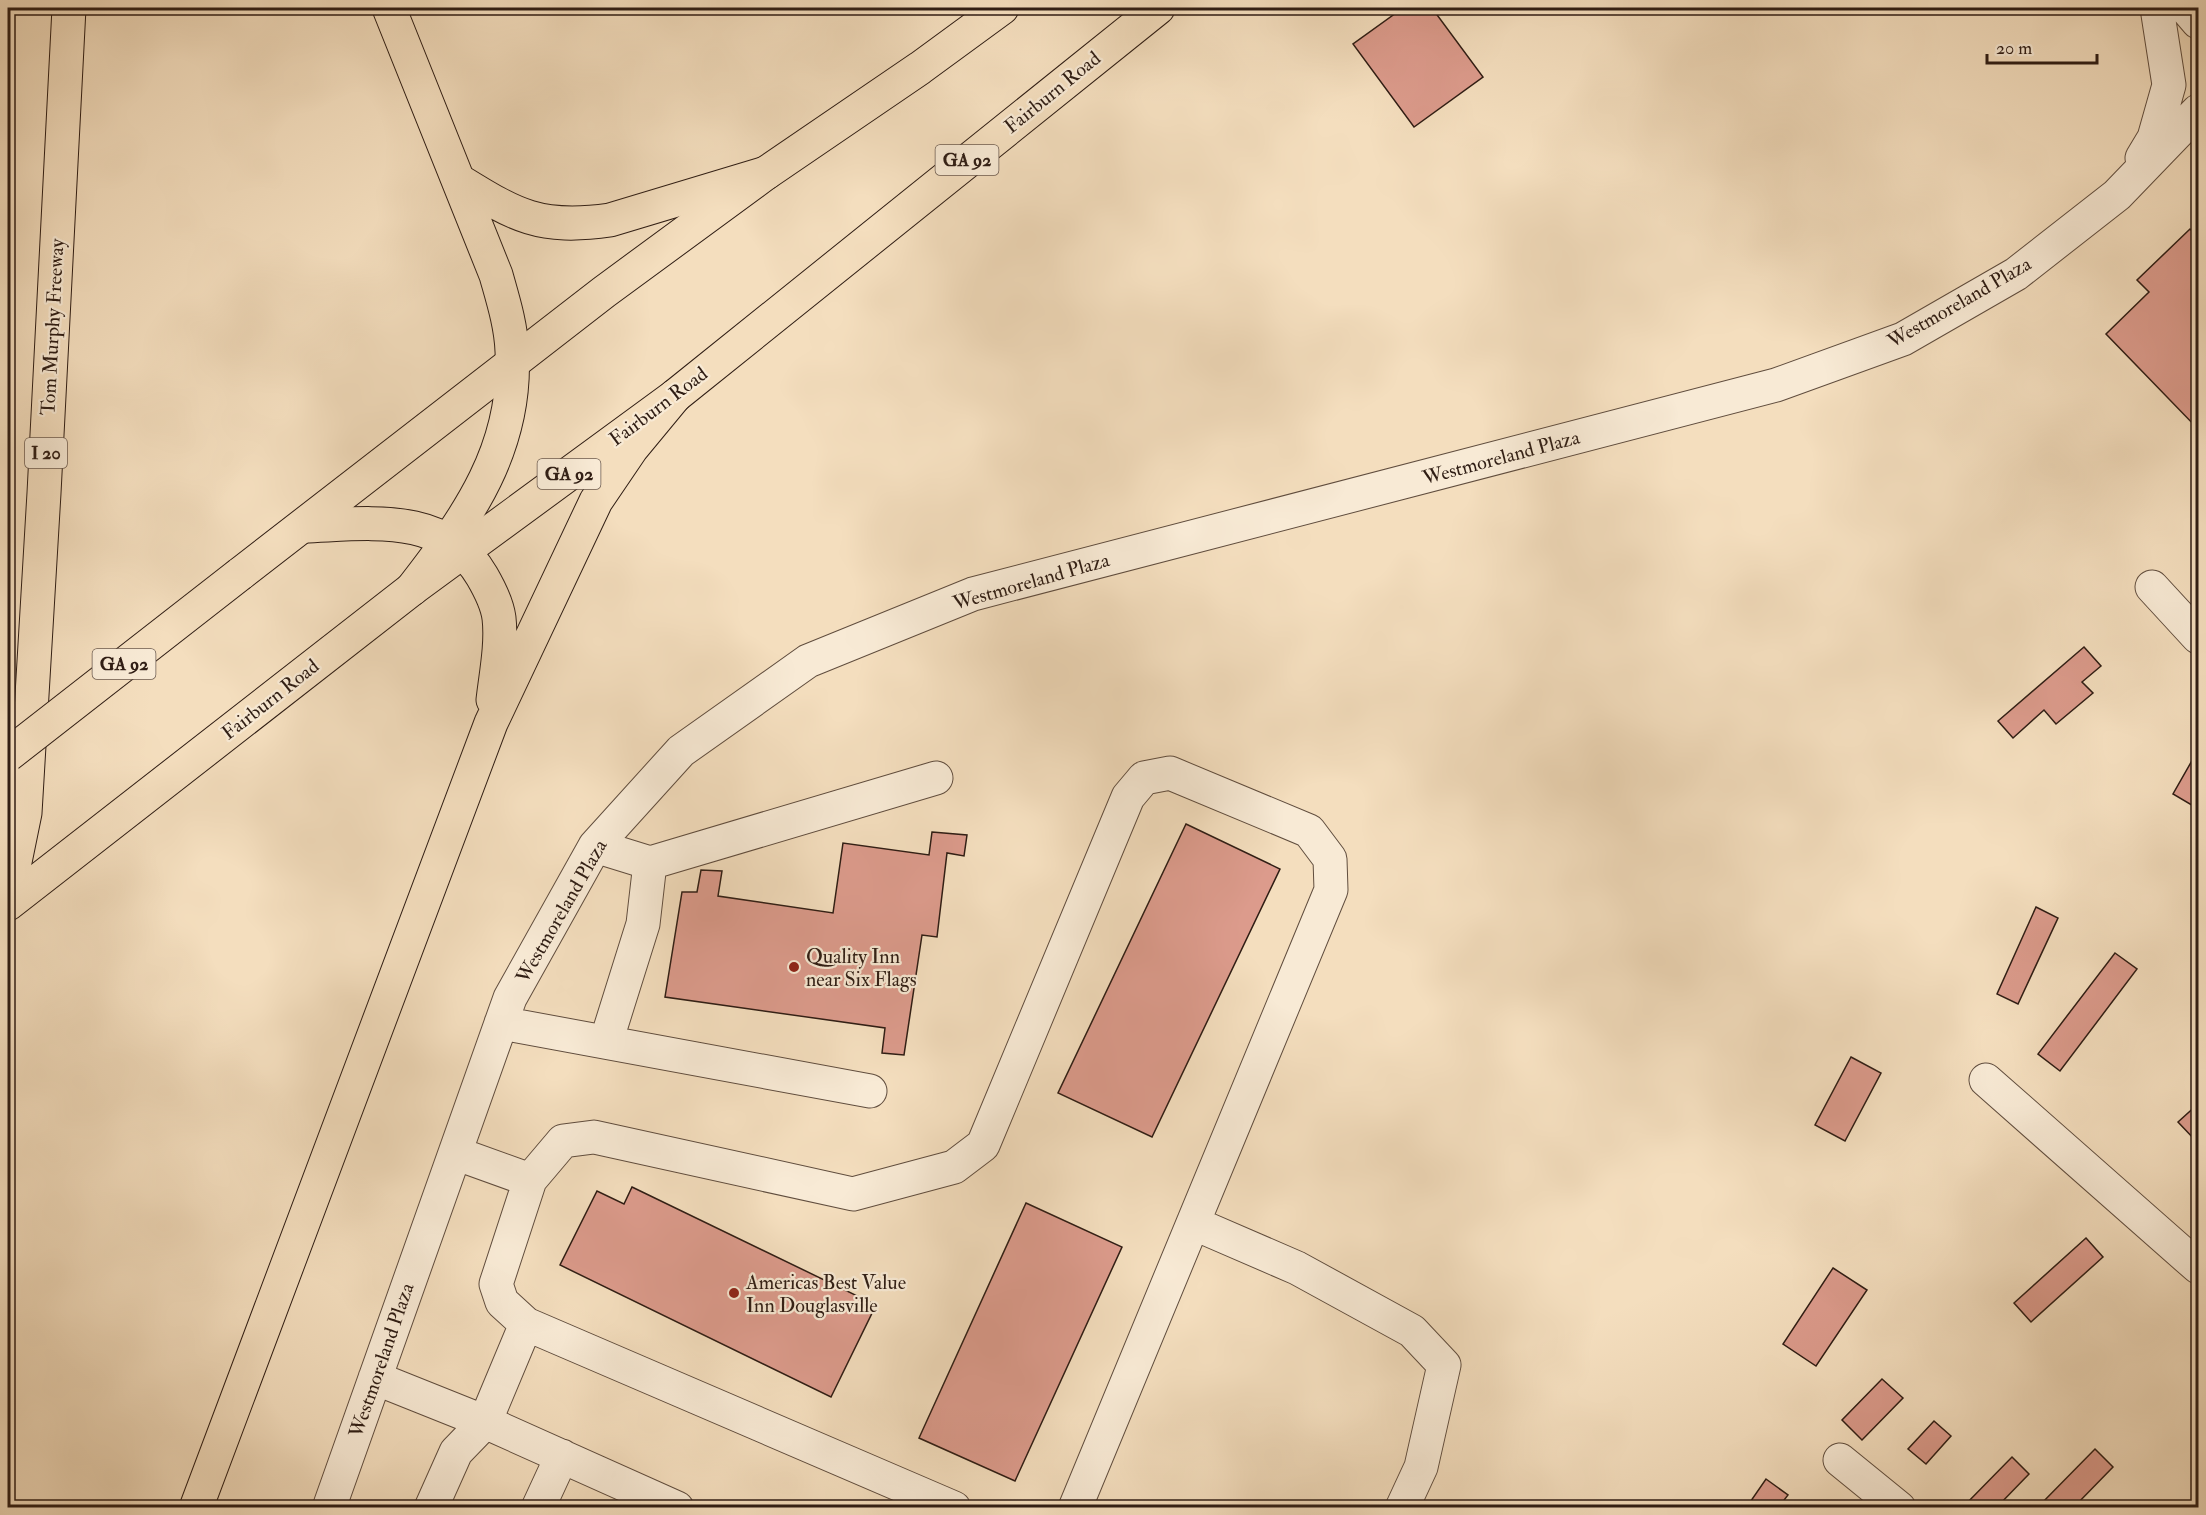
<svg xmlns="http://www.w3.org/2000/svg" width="2206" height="1515" font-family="'IM FELL Double Pica',serif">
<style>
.building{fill:#dc9b8c;stroke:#2f1d14;stroke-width:1.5}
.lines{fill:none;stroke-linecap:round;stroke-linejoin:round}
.minor-casing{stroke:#604d3e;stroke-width:35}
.major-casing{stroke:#2f1d14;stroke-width:35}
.highway-casing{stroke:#2f1d14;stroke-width:35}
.minor{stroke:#f8ead5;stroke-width:33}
.major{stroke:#f4debe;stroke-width:33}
.highway{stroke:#f4debe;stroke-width:33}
.major-bridge-casing{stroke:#2f1d14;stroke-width:35;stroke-linecap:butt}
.major-bridge{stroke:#f4debe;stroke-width:33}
.poi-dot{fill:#8f2418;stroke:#f8ead5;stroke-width:2}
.labels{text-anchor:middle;stroke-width:4.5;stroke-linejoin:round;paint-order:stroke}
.shield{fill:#f8ead5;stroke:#6b5a4e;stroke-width:1.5}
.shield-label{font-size:18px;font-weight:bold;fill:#2f1d14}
.street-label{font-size:20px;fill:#2f1d14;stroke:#f8ead5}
.poi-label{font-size:20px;fill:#2f1d14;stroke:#f8ead5;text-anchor:start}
</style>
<rect width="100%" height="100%" fill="#f4debe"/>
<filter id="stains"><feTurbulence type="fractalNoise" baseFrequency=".00333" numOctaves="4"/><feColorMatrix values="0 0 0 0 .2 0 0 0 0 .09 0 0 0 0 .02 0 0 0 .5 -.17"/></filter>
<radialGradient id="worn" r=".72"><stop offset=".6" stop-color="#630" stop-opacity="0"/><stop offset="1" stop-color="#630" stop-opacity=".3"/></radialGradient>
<path class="building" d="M1403,8h29l51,69 -69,50 -61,-83z
M2190,229l8,8v192l-92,-95 43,-42 -12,-12z
M2084,647l17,19 -19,16 11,11 -37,31 -12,-14 -31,28 -15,-17z
M2198,750v52l-3,5 -22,-13z
M1186,824l94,45 -128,268 -94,-44z
M932,832l35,3 -3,21 -17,-3 -10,84 -15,-2 -18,120 -22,-2 3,-25 -220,-31 17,-105h15l4,-22 21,1 -4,25 115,17 10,-70 86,12z
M2036,907l22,11 -40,86 -21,-10z
M2115,953l22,16 -77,102 -22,-17z
M1851,1057l30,16 -36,68 -30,-16z
M2198,1104v33l-3,3 -17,-18z
M632,1187l244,118 -45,92 -271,-132 37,-74 27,13z
M1026,1203l96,44 -107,234 -96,-43z
M2086,1238l17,19 -72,65 -17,-19z
M1833,1268l34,22 -51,76 -33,-22z
M1882,1379l21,19 -41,42 -20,-20z
M1934,1421l17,15 -25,28 -18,-15z
M2095,1449l18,18 -40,41h-36z
M2012,1457l17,17 -33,34h-34z
M1766,1479l22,16 -10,13h-32z"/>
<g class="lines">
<defs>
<path id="minor" d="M2186,8l12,14
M2142,158l12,-20 15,-53 -12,-77
M2152,587l46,50
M595,846l55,17 286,-85
M501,1023l369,68
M606,1042l37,-118 7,-61
M1986,1080l212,187
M455,1153l75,27
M1193,1223l104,45 115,63 32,34 -23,102 -19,41
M375,1378l110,44 192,86
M1840,1460l59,48
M329,1508l181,-510 85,-152 86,-95 127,-90 165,-67 803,-209 127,-46 113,-65 101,-79 81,-84
M431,1508l25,-56 29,-30 41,-98
M538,1508l24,-52
M954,1508l-428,-184 -24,-22 -6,-18 34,-104 33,-39 31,-4 259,57 101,-27 29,-22 145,-348 16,-19 26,-5 139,58 21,28 1,31 -256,618"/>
<path id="major" d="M240,574l364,-282 162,-119 154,-105 82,-60
M8,904l404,-315 263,-193 483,-388"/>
<path id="highway" d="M389,8l107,267c7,25 15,50 16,76 6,96 -44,166 -100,238
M458,180c58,36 82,50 152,40l156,-47
M304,526c64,-2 140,-15 178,50 7,12 15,27 17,42 3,26 -3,56 -6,82
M8,896l17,-83 19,-320 25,-485
M196,1508l295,-785 105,-222 36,-53 43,-52"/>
</defs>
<use href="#minor" class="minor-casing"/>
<use href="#major" class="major-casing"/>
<use href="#highway" class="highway-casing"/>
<use href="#minor" class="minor"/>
<use href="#major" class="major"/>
<use href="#highway" class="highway"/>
<defs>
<path id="major-bridge" d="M8,755l232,-181"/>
</defs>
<use href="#major-bridge" class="major-bridge-casing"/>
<use href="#major-bridge" class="major-bridge"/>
</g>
<g class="poi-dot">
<circle cx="794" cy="967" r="6"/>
<circle cx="734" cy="1293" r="6"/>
</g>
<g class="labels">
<g class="shield">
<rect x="935.5" y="145" width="63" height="30" rx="4.5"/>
<rect x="25" y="438" width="42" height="30" rx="4.5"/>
<rect x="537.5" y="459" width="63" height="30" rx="4.5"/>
<rect x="92.5" y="649" width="63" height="30" rx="4.5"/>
</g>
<g class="shield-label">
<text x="967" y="166">GA 92</text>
<text x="46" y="459">I 20</text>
<text x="569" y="480">GA 92</text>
<text x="124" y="670">GA 92</text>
</g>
<g class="street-label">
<text transform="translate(1052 92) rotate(-39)" y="7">Fairburn Road</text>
<text transform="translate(1959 302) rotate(-30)" y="7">Westmoreland Plaza</text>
<text transform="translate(52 327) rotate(-87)" y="7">Tom Murphy Freeway</text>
<text transform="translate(658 406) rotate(-37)" y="7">Fairburn Road</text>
<text transform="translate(1501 457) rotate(-15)" y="7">Westmoreland Plaza</text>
<text transform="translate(1031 581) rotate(-16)" y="7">Westmoreland Plaza</text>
<text transform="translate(270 699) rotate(-38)" y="7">Fairburn Road</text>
<text transform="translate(561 911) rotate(-60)" y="7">Westmoreland Plaza</text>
<text transform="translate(381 1360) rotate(-71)" y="7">Westmoreland Plaza</text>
</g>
<g class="poi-label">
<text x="806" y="963">Quality Inn<tspan x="806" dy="23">near Six Flags</tspan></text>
<text x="746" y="1289">Americas Best Value<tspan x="746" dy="23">Inn Douglasville</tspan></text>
</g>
</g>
<rect width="2206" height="1515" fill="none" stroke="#f4debe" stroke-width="30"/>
<rect x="9" y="9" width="2188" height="1497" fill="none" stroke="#2f1d14" stroke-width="3"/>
<rect x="15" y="15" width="2176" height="1485" fill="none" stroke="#2f1d14" stroke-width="1.5"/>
<path d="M1987 54v9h110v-9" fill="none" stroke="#2f1d14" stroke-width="3"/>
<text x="1996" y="54" font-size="18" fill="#2f1d14" stroke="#f8ead5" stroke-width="4.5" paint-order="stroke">20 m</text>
<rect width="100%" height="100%" filter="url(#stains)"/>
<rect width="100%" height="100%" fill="url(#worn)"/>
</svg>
